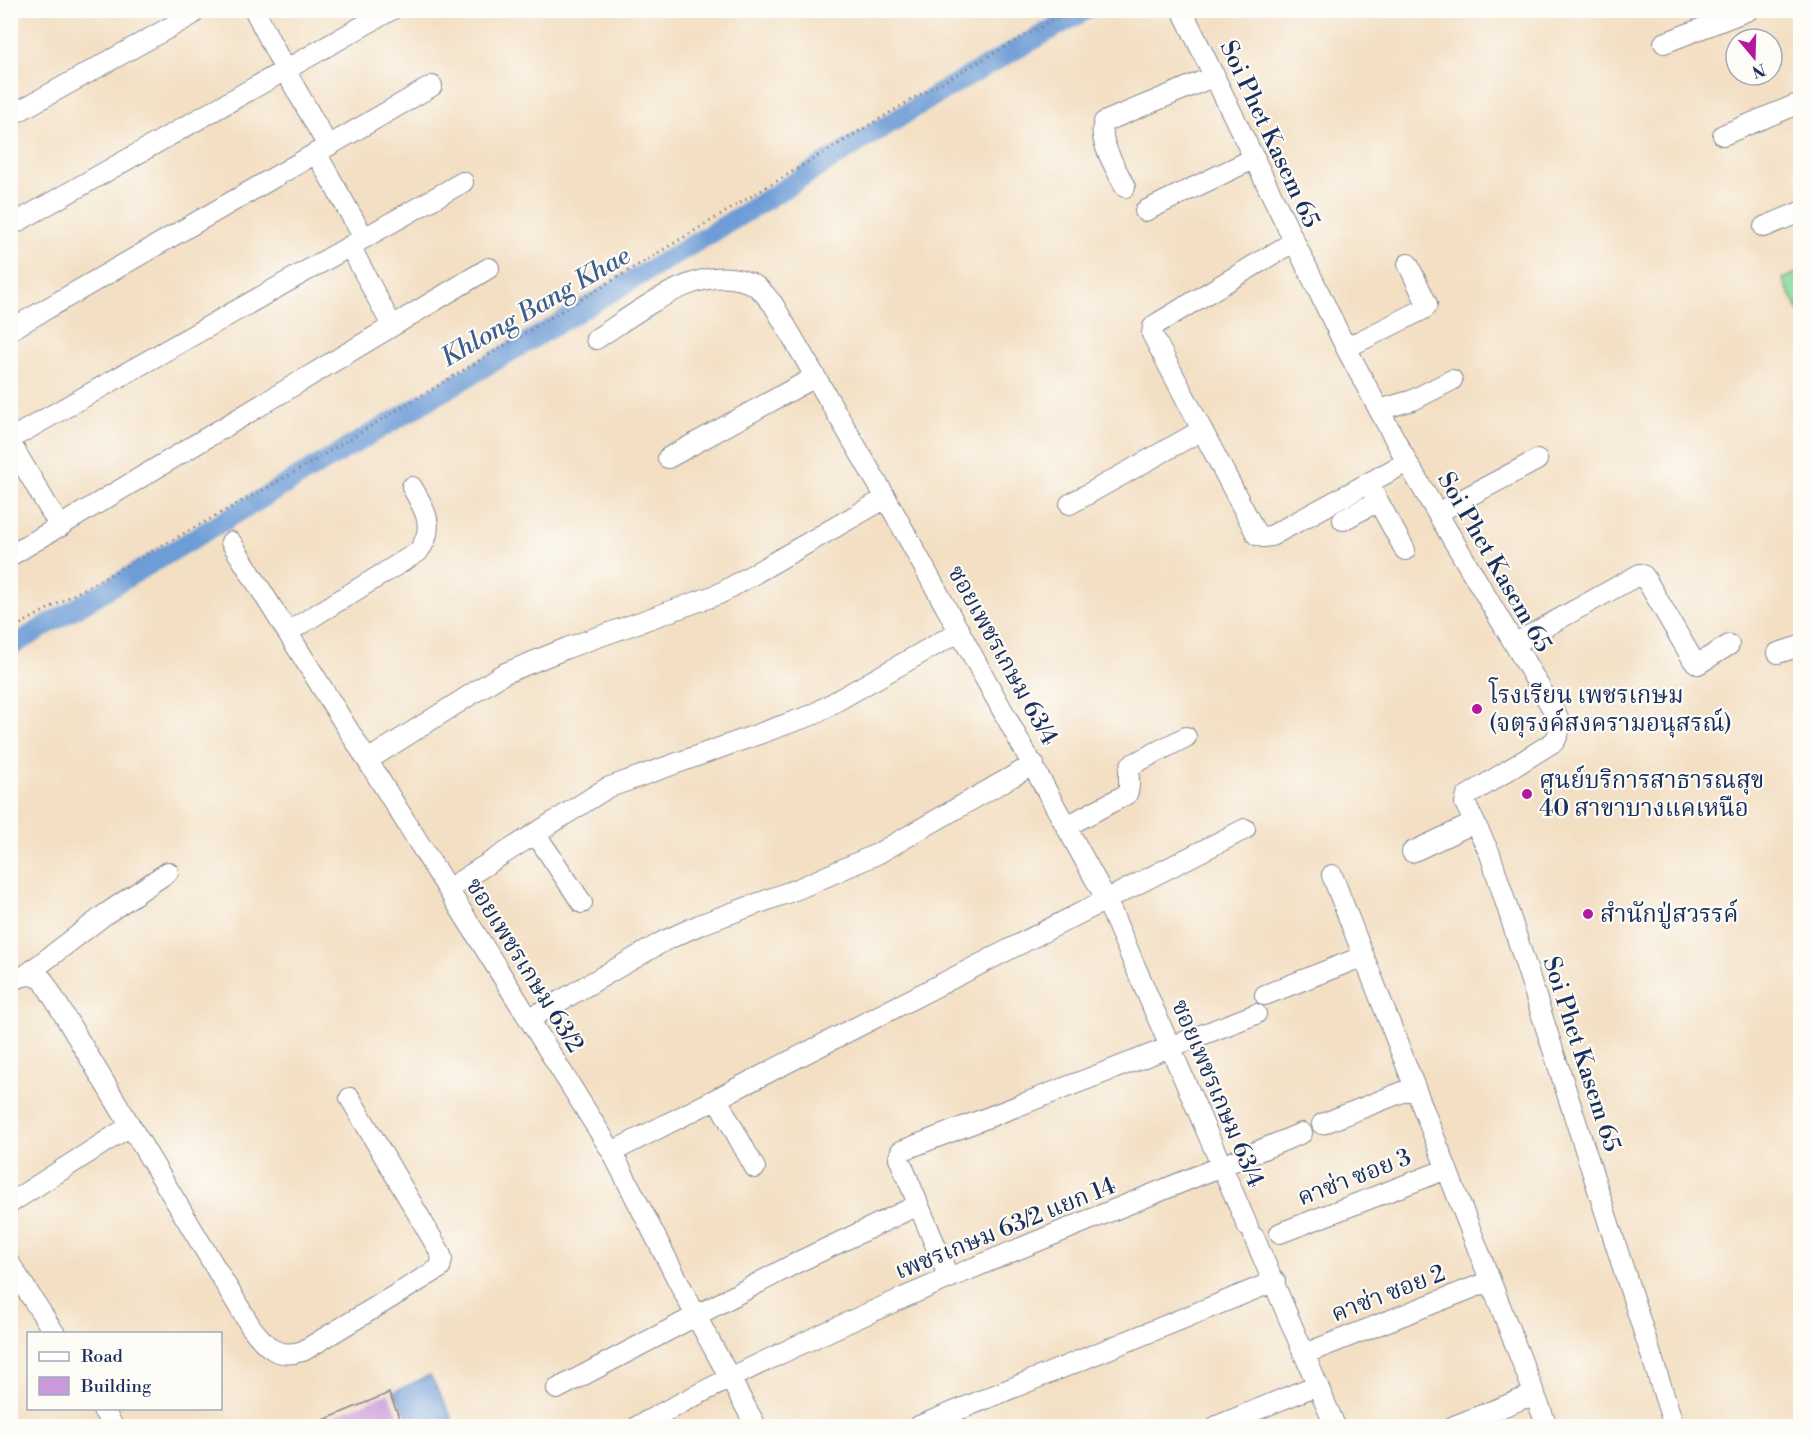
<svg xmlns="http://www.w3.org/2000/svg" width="1811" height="1437" font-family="'Libre Bodoni','Noto Serif Thai',serif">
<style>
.green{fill:#8bda9a;stroke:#53847c;stroke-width:1.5}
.water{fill:#6d9cd6;stroke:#44669a;stroke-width:1.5}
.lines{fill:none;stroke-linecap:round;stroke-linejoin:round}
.canal{stroke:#6d9cd6;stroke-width:20}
.building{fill:#cb98db}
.minor-casing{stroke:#878790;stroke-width:22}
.path{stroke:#878790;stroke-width:3;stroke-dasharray:1.5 4.5;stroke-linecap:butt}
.minor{stroke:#fff;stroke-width:20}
.poi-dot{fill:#b5179e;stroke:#fdfcf7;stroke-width:2}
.labels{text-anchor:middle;stroke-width:4.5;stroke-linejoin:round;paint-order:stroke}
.street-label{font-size:24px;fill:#1b2f5e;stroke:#fdfcf7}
.poi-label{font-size:24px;fill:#1b2f5e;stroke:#fdfcf7;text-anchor:start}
.water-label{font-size:26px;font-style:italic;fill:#3c5b8e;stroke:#fdfcf7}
</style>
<rect width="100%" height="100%" fill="#fdfcf7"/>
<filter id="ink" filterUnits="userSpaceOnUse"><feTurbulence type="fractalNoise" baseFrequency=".0167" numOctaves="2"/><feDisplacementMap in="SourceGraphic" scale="12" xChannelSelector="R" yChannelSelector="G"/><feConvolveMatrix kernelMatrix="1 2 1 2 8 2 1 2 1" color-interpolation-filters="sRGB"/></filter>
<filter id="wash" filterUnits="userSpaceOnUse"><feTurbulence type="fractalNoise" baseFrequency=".008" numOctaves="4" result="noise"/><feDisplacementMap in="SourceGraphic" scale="24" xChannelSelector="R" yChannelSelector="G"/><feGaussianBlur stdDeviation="1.35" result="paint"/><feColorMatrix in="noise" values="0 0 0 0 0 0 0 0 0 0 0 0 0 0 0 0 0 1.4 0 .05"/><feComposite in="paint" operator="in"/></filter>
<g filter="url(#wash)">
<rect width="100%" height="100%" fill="#f3dfc3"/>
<path class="green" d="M1800,272v41l-18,-34z"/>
<path class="water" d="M430,1375l26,51h-42l-20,-34z"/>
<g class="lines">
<path class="canal" d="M10,647l702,-414 232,-143 142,-80"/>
</g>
<g id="blocks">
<path class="building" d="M389,1393l14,33h-94z"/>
</g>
</g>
<g filter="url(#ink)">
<use href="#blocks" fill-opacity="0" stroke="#878790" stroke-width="1.5"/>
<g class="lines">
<defs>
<path id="minor" d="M1182,10l164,338 61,114 151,256 1,14 -4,9 -88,55 -2,7 25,51 184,572
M255,11l30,59 43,76
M1664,43l85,-33
M10,116l182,-101
M1723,135l77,-32
M316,153l48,85
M1125,187c-8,-18 -28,-46 -21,-65l111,-46
M1145,211l110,-53
M10,226l381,-216
M1764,227l36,-15
M1293,242l-135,81 -5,4 -1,7 105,201 6,2 8,-1 136,-74
M350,246l42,80
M10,330l422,-244
M596,339c43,-27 110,-84 161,-52 6,4 11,12 16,17l113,194 220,401 142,328
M1346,348l78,-39 3,-5 -19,-40
M1382,412l7,-5 24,-7 39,-20
M10,439l453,-257
M10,442l50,85
M668,458l147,-81
M1368,483l37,67
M1070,504l132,-74
M1437,513l100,-53
M1343,520l35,-19
M231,542l381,610 84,164 60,110
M10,556l479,-288
M288,632l130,-80c19,-24 7,-42 -6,-65
M1514,644l126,-70 4,2 49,84 5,4 31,-19
M1778,653l22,-7
M368,760l135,-86 64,-26 152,-54 167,-96
M1067,826l60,-32c5,-10 -1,-19 4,-29l55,-28
M535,833l47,70
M1412,852l62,-29
M1332,875l215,551
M448,889l159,-101 205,-73 148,-84
M26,975l81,-62 61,-41
M10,982c13,-7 21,-10 33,-2l208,347c16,20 25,32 52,24l137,-83 2,-9 -2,-7 -90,-154
M1265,995l99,-39
M529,1019l135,-78 35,-16 101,-37 77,-34 157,-90
M717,1099l38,69
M1322,1124l93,-37
M612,1152l633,-323
M10,1203l120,-77
M1280,1233l167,-64
M1254,1237l81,189
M10,1264l45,70
M949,1278l-50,-120 2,-7 355,-137
M1304,1354l186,-73
M557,1389l241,-127 120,-57
M102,1408l11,18
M638,1426c213,-116 440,-200 664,-293
M919,1426l356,-145
M1217,1426l100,-41
M1454,1426l81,-32"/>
</defs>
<use href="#minor" class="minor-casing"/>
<path class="path" d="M10,630l285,-158 621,-375 155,-87"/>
<use href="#minor" class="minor"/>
</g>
</g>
<g class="poi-dot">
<circle cx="1477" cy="709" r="6"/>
<circle cx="1527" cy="794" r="6"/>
<circle cx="1588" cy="914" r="6"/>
</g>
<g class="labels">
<g class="street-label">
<text transform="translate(1270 134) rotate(65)" y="8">Soi Phet Kasem 65</text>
<text transform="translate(1495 562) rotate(60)" y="8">Soi Phet Kasem 65</text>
<text transform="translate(1003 655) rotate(61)" y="8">ซอยเพชรเกษม 63/4</text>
<text transform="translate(525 965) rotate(58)" y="8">ซอยเพชรเกษม 63/2</text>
<text transform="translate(1582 1054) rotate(72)" y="8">Soi Phet Kasem 65</text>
<text transform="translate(1218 1093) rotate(67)" y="8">ซอยเพชรเกษม 63/4</text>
<text transform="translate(1354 1177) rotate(-21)" y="8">คาซ่า ซอย 3</text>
<text transform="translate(1005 1228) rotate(-22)" y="8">เพชรเกษม 63/2 แยก 14</text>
<text transform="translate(1388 1293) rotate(-21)" y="8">คาซ่า ซอย 2</text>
</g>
<g class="poi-label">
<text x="1489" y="703">โรงเรียน เพชรเกษม<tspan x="1489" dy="28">(จตุรงค์สงครามอนุสรณ์)</tspan></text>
<text x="1539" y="788">ศูนย์บริการสาธารณสุข<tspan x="1539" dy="28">40 สาขาบางแคเหนือ</tspan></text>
<text x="1600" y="922">สำนักปู่สวรรค์</text>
</g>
<g class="water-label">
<text transform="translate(535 306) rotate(-30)" y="9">Khlong Bang Khae</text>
</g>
</g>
<rect width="1811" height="1437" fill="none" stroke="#fdfcf7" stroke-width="36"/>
<rect x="27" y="1332" width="195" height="78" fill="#fdfcf7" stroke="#a3aaba" stroke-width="1.5"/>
<rect x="39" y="1352" width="30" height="9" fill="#ffffff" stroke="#a3aaba" stroke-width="1.5"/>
<text x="81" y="1362" font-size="18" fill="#1b2f5e">Road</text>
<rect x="39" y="1377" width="30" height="18" fill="#cb98db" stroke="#a3aaba" stroke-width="1.5"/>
<text x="81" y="1392" font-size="18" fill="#1b2f5e">Building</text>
<g transform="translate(1754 57) rotate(161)"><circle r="28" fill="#fdfcf7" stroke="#a3aaba" stroke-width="1.5"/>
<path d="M0-4.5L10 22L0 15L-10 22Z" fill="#b5179e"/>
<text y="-9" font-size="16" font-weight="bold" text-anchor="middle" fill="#1b2f5e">N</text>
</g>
</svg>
